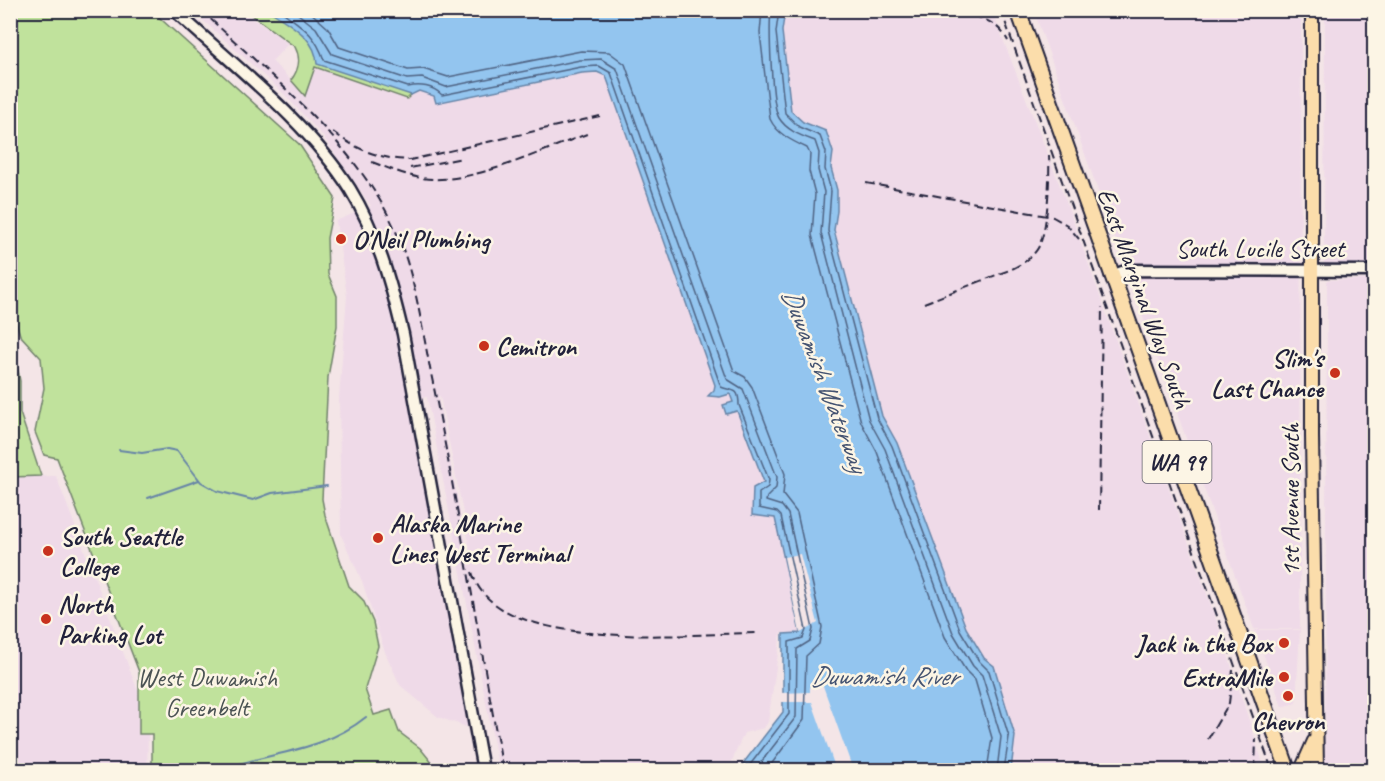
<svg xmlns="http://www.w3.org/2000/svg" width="1385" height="781" font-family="Caveat,sans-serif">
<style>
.built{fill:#efdae8;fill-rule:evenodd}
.green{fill:#c0e29c;stroke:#71826c;stroke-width:1.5}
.water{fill:#93c5ef;stroke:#6684a7;stroke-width:1.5}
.pier{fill:#f4e5e7}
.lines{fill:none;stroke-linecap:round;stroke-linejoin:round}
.shore{stroke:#4f6383;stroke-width:1.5}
.stream{stroke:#6684a7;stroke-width:2}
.tertiary-casing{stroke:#22223b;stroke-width:15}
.secondary-casing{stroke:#22223b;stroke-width:15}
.primary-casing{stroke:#22223b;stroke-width:16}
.trunk-casing{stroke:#22223b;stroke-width:18}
.tertiary{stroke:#fcf5e5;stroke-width:10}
.secondary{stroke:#fcf5e5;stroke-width:10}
.primary{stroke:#fbddab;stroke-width:12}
.trunk{stroke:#fbddab;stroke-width:14}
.rail{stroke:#22223b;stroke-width:2;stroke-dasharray:9 4.5;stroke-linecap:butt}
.poi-dot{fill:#c8321e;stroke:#fcf5e5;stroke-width:2}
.labels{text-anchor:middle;stroke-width:5;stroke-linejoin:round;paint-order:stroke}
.shield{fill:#fcf5e5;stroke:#63616e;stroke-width:1.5}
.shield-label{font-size:24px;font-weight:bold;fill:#22223b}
.poi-label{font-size:26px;font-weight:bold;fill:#22223b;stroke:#fcf5e5;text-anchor:start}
.street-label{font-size:26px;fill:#22223b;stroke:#fcf5e5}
.park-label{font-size:26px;fill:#4a5253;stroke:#fcf5e5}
.water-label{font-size:27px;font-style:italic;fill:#445371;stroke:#fcf5e5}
</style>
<rect width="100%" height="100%" fill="#f4e5e7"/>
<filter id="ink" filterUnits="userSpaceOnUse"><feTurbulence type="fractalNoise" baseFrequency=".0167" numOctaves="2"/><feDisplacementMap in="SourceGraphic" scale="12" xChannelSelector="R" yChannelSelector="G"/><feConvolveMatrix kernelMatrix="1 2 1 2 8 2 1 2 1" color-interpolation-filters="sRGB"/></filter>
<g filter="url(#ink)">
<path class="built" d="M193,11h48l40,27 7,6 -16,17 33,34 6,-24 6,-7 96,28 6,-1 15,5 2,7 146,-30 15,-1 9,4 109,309 -5,10 10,2 10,-3 3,8 -10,3 3,9 10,-4 28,73 -11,5v27l22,2 25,116h-19l-13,89 -4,6 -20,5 -16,37h-229l-72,-373 -15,2 67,327 -12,1 -29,-10 -38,-32 -15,-33 -23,-71 -21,-46 -2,-137 8,-102 -11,-75 35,-15 -49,-71 -38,-41zM440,396l32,162h-1l-5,-14 -28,-147z
M785,11h207l75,193 152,424 46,142h-254l-17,-103 -10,-9 -18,-30 -69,-185 -15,-27 -48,-186 3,-19v-21l-6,-22 2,-16 -7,-21 -23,-9 -12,-10 -29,-85 20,4z
M1034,11h267l-1,618h-46z
M1325,11h49v253h-50z
M1327,280h47v490h-49z
M56,476l88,231 4,26 -1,37h-136v-293z
M1255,630h45l-4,73 -14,4z"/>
<path class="green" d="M10,11h142l147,133 36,54 -8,40 1,36 9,22v30l-9,51 -6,122 3,16 24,71 14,14 10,22 5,24 -13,43 9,26 17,-5 8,22 21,16 18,22h-286v-36h-13v-62l-82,-214 -13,-3 -9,-23 9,-44 -3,-30 -21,-23 -9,-30z
M246,11h69l88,73 8,11 -4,4 -92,-32 -10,29 -14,-16c8,-10 10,-22 4,-33z
M10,325l10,56v32l21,63 -30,1z"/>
<path class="water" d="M270,11h515l-3,20 9,80 12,11 23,9 7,21 -2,16 6,22v21l-3,19 48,186 15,27 69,185 18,30 10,8 21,70 -4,34h-273l45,-58v-78l17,-1 -25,-115 -23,-3 1,-27 11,-6 -27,-71 -11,3 -3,-9 10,-3 -3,-8 -10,3 -12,-1 6,-6 1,-5 -109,-309 -9,-4 -15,1 -146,30 -2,-7 -15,-5 -8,4 -94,-31c-1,-27 -27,-39 -47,-53z"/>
<path class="pier" d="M800,554l18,69 -18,10 -16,-76z
M822,683l31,87h-17l-24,-68h-32v-9l30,-1v-5z"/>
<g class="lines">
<path class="shore" d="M280,10c22,17 35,23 44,50l84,27c12,-3 25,-1 34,8l139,-28 18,-1 12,7 110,314c11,5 18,-1 18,18l30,75 -1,7 -9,6v15l18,4 4,4 25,114 -3,8 -14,4v72l-43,56
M293,10l23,18 16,26 75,25 15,-1 24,9 134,-27 21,-1 16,10 110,310 16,10 34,88 -1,11 -9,9 -1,4 16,5 6,8 25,115 -3,12 -13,8 -1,68 -41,53
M308,10l20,18 11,19 69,23 15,-1 25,8 133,-26 28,1 16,12 109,307 11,6 7,10 33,87 -2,21 14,18 25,114 -3,17 -13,12 -2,64 -37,50
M762,10l-2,23 10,86c7,15 22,22 37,29l3,6 -1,17 6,23 -3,41 49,187 16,30 68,185 21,34 9,9 17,58 -5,32
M771,10c-2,18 0,95 8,108 8,13 23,18 36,23l4,12 -1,17 6,22 -3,41 48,187 16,29 68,184 20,33 9,9 19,62 -4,33
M779,10l-3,22 9,81 14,14 21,9 6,16 -1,17 6,22 -3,40 49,187 15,28 68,184 19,31 10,10 20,66 -5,33"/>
<path class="stream" d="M119,450l23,3 25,-4 10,2 24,31 16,9 36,9 19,-7 55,-7
M148,498l51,-18
M220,770c50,-18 103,-18 146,-53"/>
<defs>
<path id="tertiary" d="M1111,276l17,-6 246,1"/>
<path id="secondary" d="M174,10c58,54 134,112 176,179 27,44 41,94 53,145l80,436"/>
<path id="primary" d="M1312,10v426l5,334
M1301,770l13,-29"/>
<path id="trunk" d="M1018,10l270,760"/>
</defs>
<use href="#tertiary" class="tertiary-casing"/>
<use href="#secondary" class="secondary-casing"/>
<use href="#primary" class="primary-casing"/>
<use href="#trunk" class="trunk-casing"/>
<use href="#tertiary" class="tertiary"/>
<use href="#secondary" class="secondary"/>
<use href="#primary" class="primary"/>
<use href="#trunk" class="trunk"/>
<path class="rail" d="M201,10c62,59 146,127 186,203 28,51 34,114 46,170 26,128 46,258 70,387
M919,10c30,2 74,0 89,31
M1001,10l271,760
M333,132c24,18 47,27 77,28l190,-44
M372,162c16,6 32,13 49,16 49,8 119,-27 166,-44
M410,168l53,-10
M866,183l187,34 14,8 12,14
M924,303l88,-34c10,-5 20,-11 26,-21 10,-17 12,-72 11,-93
M1099,510l3,-203
M472,572c23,83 220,61 286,61
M1208,739l21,-36 4,-33
M1255,770l1,-32"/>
</g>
</g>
<g class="poi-dot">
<circle cx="341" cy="239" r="6"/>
<circle cx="484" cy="346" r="6"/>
<circle cx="1335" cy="373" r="6"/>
<circle cx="378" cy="538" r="6"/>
<circle cx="48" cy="551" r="6"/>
<circle cx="46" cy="619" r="6"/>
<circle cx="1284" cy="643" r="6"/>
<circle cx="1284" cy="677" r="6"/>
<circle cx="1288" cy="696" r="6"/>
</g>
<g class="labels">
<rect class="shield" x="1142.5" y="441" width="69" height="42" rx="4.5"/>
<g class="shield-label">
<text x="1177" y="470">WA 99</text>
</g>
<g class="poi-label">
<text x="353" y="248">O'Neil Plumbing</text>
<text x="496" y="355">Cemitron</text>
<text x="1323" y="367" text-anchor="end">Slim's<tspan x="1323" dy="30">Last Chance</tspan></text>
<text x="390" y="532">Alaska Marine<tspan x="390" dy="30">Lines West Terminal</tspan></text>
<text x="60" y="545">South Seattle<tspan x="60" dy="30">College</tspan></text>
<text x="58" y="613">North<tspan x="58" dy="30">Parking Lot</tspan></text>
<text x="1272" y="652" text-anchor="end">Jack in the Box</text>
<text x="1272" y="686" text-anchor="end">ExtraMile</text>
<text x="1288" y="730" text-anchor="middle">Chevron</text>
</g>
<g class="street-label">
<text x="1260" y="257">South Lucile Street</text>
<text transform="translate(1145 298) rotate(70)" y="9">East Marginal Way South</text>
<text transform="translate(1290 500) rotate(-90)" y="9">1st Avenue South</text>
</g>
<g class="park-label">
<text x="207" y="686">West Duwamish<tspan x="207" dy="30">Greenbelt</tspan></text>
</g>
<g class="water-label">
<text transform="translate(825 380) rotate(69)" y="9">Duwamish Waterway</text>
<text x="884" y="685">Duwamish River</text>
</g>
</g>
<rect width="1385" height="781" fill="none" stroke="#fcf5e5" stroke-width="36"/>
<rect x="18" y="18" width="1349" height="745" fill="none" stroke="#22223b" stroke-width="2" filter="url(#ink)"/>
</svg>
